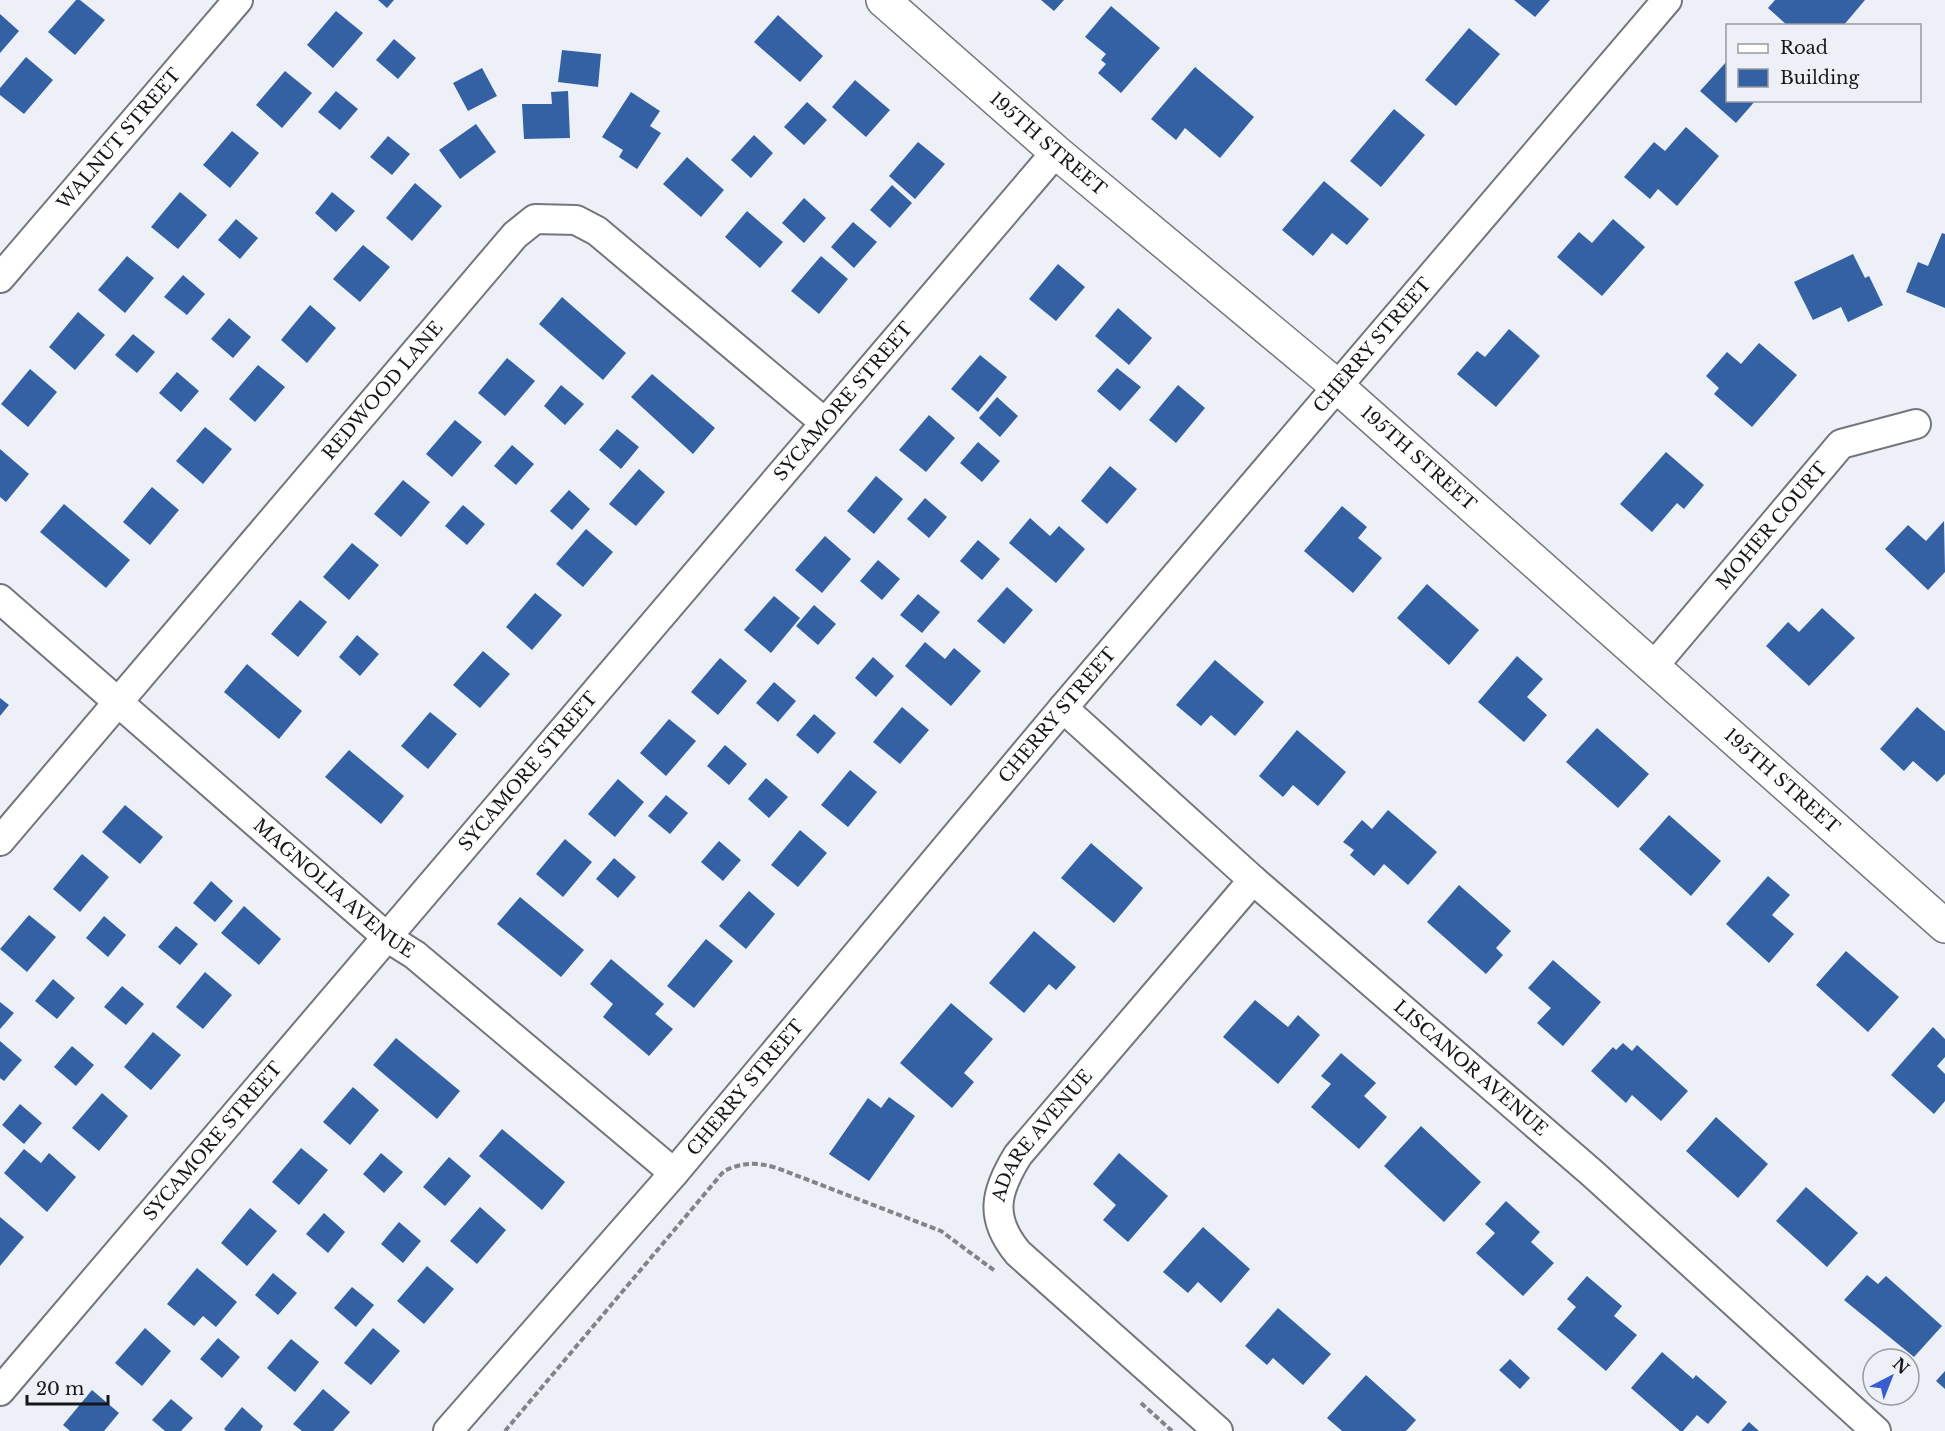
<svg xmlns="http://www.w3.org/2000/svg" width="1945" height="1431" font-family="'Libre Baskerville',serif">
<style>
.building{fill:#3461a4}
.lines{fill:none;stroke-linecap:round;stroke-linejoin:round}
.minor-casing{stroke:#73767c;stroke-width:32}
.tertiary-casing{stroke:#73767c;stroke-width:36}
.path{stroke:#818488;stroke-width:4;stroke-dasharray:6 3;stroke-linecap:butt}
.minor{stroke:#fff;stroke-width:28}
.tertiary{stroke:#fff;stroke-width:33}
.labels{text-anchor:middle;stroke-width:6;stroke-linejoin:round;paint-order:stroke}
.street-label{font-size:18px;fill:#161719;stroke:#edf1f7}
</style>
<rect width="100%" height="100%" fill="#edf1f7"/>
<path class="building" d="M76,0h4l25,20 -30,35 -27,-23z
M378,0h16l-7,8z
M1041,0h23l-10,11z
M1514,0h36l-15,17z
M1775,0h90l-22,26h-55l-20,-18z
M1111,6l49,42 -39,45 -23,-20 8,-9 -5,-4 5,-6 -21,-17z
M336,11l27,22 -30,35 -26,-23z
M0,14l19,17 -19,22z
M778,15l45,41 -23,26 -46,-40z
M1469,28l31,26 -44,52 -31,-26z
M394,39l22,19 -18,21 -22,-19z
M562,50l39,4 -3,33 -40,-5z
M26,57l27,23 -29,34 -24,-19v-7z
M1728,60v40h28l-20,23 -36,-32z
M1195,67l59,50 -34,41 -35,-30 -9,12 -25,-21z
M482,68l15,28 -29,15 -15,-28z
M285,71l27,22 -30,35 -26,-23z
M855,80l35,30 -24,27 -34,-30z
M336,91l22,18 -18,21 -22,-18z
M568,91l2,47 -46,1 -2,-35h30l-1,-12z
M631,92l29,19 -10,15 11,7 -24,36 -18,-12 4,-7 -21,-13z
M807,102l20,18 -23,25 -20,-18z
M1394,109l31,26 -44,52 -31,-26z
M476,124l20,28 -36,27 -21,-29z
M1686,127l33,29 -42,50 -19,-17 -8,10 -26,-22 30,-35 11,9z
M232,131l27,22 -29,35 -27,-23z
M754,135l19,18 -22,25 -20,-18z
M388,136l22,18 -18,21 -22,-18z
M918,142l27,22 -30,35 -26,-23z
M687,157l37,33 -23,27 -38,-33z
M1324,181l45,38 -22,26 -15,-12 -19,23 -31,-26z
M415,183l27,23 -30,35 -26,-23z
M892,185l20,18 -22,25 -20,-18z
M180,192l27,23 -29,34 -27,-22z
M332,192l23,19 -19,21 -21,-19z
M804,198l22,20 -22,25 -22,-20z
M747,211l36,31 -23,26 -35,-31z
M236,219l22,19 -18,21 -22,-19z
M1613,219l32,28 -43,49 -45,-39 22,-25 13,11z
M853,222l24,20 -23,26 -23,-21z
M1942,233l3,1v74l-39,-16 12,-30 10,4z
M363,245l27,22 -30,35 -27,-23z
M1853,254l12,24 4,-2 14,29 -35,17 -7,-15 -28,13 -19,-38z
M127,256l27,22 -29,35 -27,-23z
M821,256l27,23 -29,35 -28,-23z
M1058,264l27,23 -29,34 -27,-22z
M183,275l22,19 -18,21 -23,-18z
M562,297l64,56 -23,27 -64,-56z
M310,305l26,23 -29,35 -26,-23z
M1118,308l34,30 -23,27 -34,-29z
M78,312l27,23 -30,35 -26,-23z
M229,318l22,19 -18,21 -22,-19z
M1509,329l31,27 -44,51 -39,-33 20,-23 8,6z
M133,334l22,18 -18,21 -22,-18z
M1759,343l38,32 -45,52 -38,-33 5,-6 -13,-12 21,-24 14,12z
M980,355l27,22 -29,35 -27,-23z
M507,358l28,23 -30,35 -27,-23z
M258,365l27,22 -30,35 -26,-23z
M1117,368l24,19 -21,24 -23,-20z
M30,369l27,23 -29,35 -27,-23z
M177,372l22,19 -18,21 -22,-19z
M652,374l63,54 -22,26 -62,-57z
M561,385l23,19 -19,21 -21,-19z
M1178,385l27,23 -29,35 -27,-23z
M997,397l21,19 -18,21 -21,-19z
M929,415l26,23 -29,34 -27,-22z
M455,420l27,22 -30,35 -26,-23z
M205,427l27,22 -29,35 -27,-23z
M617,429l22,18 -18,22 -22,-19z
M978,442l22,19 -18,21 -22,-19z
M512,445l22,19 -18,21 -22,-19z
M0,449l29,25 -23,28 -6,-5z
M1666,452l38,33 -20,24 -7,-6 -25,29 -32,-28z
M1110,466l27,23 -30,35 -26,-23z
M639,469l26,23 -29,34 -27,-22z
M876,476l27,23 -29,35 -27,-23z
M403,480l27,22 -29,35 -27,-23z
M152,487l27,23 -29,35 -27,-23z
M569,490l21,19 -18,21 -22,-19z
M925,498l22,19 -18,21 -22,-19z
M64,504l66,56 -24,28 -66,-56z
M463,505l22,19 -18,21 -22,-19z
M1342,506l25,21 -9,11 24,20 -29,35 -49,-42z
M1030,518l20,18 9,-10 26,23 -29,34 -47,-40z
M1944,521l1,51 -17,18 -43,-41 23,-24 18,16z
M586,529l27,23 -30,35 -27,-23z
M825,536l26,23 -29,34 -27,-23z
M978,540l22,19 -18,21 -22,-19z
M352,543l27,22 -30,35 -26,-23z
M878,560l22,19 -18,21 -22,-19z
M1427,584l52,46 -30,35 -52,-47z
M1007,587l26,23 -29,34 -27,-23z
M535,593l27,22 -30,35 -26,-23z
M918,594l22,18 -18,21 -22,-18z
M774,596l26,22 -29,35 -27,-23z
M300,600l27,22 -29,35 -27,-23z
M814,605l22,19 -18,21 -22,-19z
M1822,608l33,30 -46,48 -43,-40 22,-24 11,10z
M357,635l22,19 -19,22 -21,-19z
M925,642l20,17 9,-11 27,23 -30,35 -46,-40z
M483,651l27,23 -30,34 -27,-23z
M1517,656l26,23 -16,18 20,18 -23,27 -46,-40z
M873,657l21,19 -18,21 -21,-19z
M720,658l27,23 -29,34 -27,-23z
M1215,660l49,42 -29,34 -24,-21 -10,11 -25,-21z
M247,664l55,47 -23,28 -55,-47z
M774,682l22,19 -18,21 -22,-19z
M0,698l9,7 -9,11z
M902,707l27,23 -29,34 -27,-22z
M1917,707l28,24v43l-8,8 -24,-21 -9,10 -24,-22z
M430,712l27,22 -29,35 -27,-23z
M814,714l22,19 -18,21 -22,-19z
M669,719l27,22 -30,35 -26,-23z
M1597,728l52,46 -31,34 -52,-46z
M1297,730l49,42 -28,34 -25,-21 -10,12 -24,-21z
M725,745l22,19 -18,21 -22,-19z
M349,750l55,46 -23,28 -56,-47z
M850,770l27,22 -29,35 -27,-22z
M766,778l22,19 -19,21 -21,-19z
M618,779l26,23 -29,35 -27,-23z
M666,795l22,18 -18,21 -22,-18z
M125,805l38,32 -23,27 -38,-32z
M1388,810l49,42 -29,33 -24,-21 -10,12 -24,-21 4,-5 -11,-8 19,-22 10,9z
M1669,815l52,46 -30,35 -52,-47z
M800,830l27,23 -29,34 -27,-22z
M565,839l27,23 -29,35 -27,-23z
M719,841l22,19 -18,21 -22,-19z
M1091,843l52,45 -29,35 -53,-45z
M82,854l27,23 -29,35 -27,-23z
M614,858l22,19 -18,21 -22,-19z
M1768,876l22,19 -18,20 22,19 -25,29 -43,-39z
M211,881l22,20 -18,21 -22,-19z
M1459,885l52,46 -15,17 7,7 -17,19 -59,-52z
M749,891l26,23 -29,35 -27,-23z
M520,897l64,53 -23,27 -64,-53z
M244,906l37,33 -22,26 -38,-32z
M29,915l27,22 -29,35 -27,-23z
M104,916l22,19 -18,22 -22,-19z
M176,926l22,18 -18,21 -22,-18z
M1034,931l42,36 -20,23 -7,-6 -25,29 -35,-30z
M706,939l27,22 -39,47 -27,-22z
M1846,951l53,46 -31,35 -52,-47z
M611,959l53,45 -9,10 18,15 -24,27 -46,-39 10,-13 -23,-20z
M1553,960l48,42 -38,44 -26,-23 14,-15 -23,-20z
M205,972l27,23 -29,34 -27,-22z
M53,979l22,19 -18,21 -22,-18z
M122,986l22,18 -18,21 -22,-18z
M1255,1000l33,27 10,-12 22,20 -42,49 -55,-47z
M0,1002l14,11 -14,16z
M951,1003l42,36 -29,34 10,9 -22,26 -52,-45z
M1933,1027l12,12v18l-8,9 8,8v27l-11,13 -43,-39z
M153,1032l28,23 -30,35 -27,-23z
M396,1038l64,53 -23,28 -64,-54z
M0,1041l22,19 -18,21 -4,-3z
M1623,1043l9,8 5,-6 51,46 -27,30 -29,-26 -6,8 -35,-32 22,-24 3,3z
M72,1046l22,19 -18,21 -22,-19z
M1341,1053l35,30 -12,13 23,21 -28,32 -48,-42 20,-23 -10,-8z
M353,1087l26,23 -29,35 -27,-23z
M102,1093l26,23 -29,35 -27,-23z
M889,1097l26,19 -46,65 -40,-27 39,-56 13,10z
M20,1104l22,19 -18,21 -22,-19z
M1716,1117l52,47 -30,34 -52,-47z
M1421,1126l60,56 -37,40 -60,-56z
M502,1129l63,53 -23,28 -63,-54z
M301,1148l27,22 -29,35 -27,-23z
M24,1149l17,14 8,-10 27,24 -29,35 -43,-39z
M381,1153l22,19 -19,21 -21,-19z
M1119,1153l49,43 -40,46 -25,-22 13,-15 -23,-21z
M449,1157l22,19 -26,30 -22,-19z
M1806,1187l52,46 -31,34 -51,-46z
M1506,1201l34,31 -9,10 23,21 -31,33 -47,-43 19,-20 -10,-9z
M480,1207l26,23 -29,34 -27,-23z
M250,1208l27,23 -30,35 -26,-23z
M324,1213l21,19 -17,21 -22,-19z
M0,1217l24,20 -24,29z
M399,1222l22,19 -18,22 -22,-19z
M1203,1227l47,42 -29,34 -23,-21 -10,11 -25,-21z
M427,1266l27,23 -30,35 -27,-23z
M197,1268l40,34 -21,25 -13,-11 -9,10 -27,-22z
M273,1273l24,20 -19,22 -23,-20z
M1867,1275l11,9 8,-8 56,50 -28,31 -70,-57z
M1587,1276l35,30 -8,10 23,19 -31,36 -49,-42 19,-22 -9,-8z
M352,1287l22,18 -18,22 -22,-19z
M1278,1308l53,46 -28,31 -30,-27 -6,7 -22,-19z
M145,1328l26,23 -29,35 -27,-23z
M373,1328l27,23 -29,34 -27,-22z
M218,1338l22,19 -18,21 -22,-19z
M291,1339l28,23 -24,30 -28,-24z
M1662,1352l31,27 3,-4 31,27 -19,22 -11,-9 -14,16h-3l-49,-43z
M1510,1359l20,19 -10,11 -21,-19z
M1945,1371v18l-9,-8z
M1366,1375l50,45 -10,11h-64l-15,-13z
M323,1389l27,23 -17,19h-31l-9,-7z
M92,1390l27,23 -15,18h-34l-7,-6z
M171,1399l22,19 -12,13h-16l-13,-11z
M242,1407l21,19 -3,5h-34l-2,-2z
M1749,1422l10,9h-18z"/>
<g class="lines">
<defs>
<g id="minor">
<path id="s1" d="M0,278l238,-278"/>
<path id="s2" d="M0,599l388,339 27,17 259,218"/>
<path id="s3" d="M1652,668l189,-224 75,-20"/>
<path id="s4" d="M1063,708l190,172 339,293 284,258"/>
<path id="s5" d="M0,841l515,-606 20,-16 41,1 21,11 227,191"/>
<path id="s6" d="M0,1391l1056,-1239"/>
<path id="s7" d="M448,1431l226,-258 389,-465 604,-708"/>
<path id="s8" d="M1218,1431l-200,-178c-29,-35 -23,-61 0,-98l235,-275"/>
</g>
<g id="tertiary">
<path id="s9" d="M883,0l173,152 282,235 607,539"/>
</g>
</defs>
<use href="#minor" class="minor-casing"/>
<use href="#tertiary" class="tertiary-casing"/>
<path class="path" d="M1141,1403l31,28
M505,1431l219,-260c20,-9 32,-9 53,-3l164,63 54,40"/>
<use href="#minor" class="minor"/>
<use href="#tertiary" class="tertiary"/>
</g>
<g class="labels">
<g class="street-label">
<text dy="6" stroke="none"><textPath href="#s1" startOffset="183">WALNUT STREET</textPath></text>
<text dy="6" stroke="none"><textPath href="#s9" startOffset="219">195TH STREET</textPath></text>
<text dy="6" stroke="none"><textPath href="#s7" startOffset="1426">CHERRY STREET</textPath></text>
<text dy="6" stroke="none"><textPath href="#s5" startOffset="591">REDWOOD LANE</textPath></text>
<text dy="6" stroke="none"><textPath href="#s6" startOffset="1300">SYCAMORE STREET</textPath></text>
<text dy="6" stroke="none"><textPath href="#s9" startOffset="705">195TH STREET</textPath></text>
<text dy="6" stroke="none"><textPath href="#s3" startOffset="186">MOHER COURT</textPath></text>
<text dy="6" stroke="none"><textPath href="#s7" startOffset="940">CHERRY STREET</textPath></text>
<text dy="6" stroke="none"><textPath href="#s6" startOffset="814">SYCAMORE STREET</textPath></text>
<text dy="6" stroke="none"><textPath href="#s9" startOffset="1191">195TH STREET</textPath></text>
<text dy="6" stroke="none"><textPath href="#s2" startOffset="442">MAGNOLIA AVENUE</textPath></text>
<text dy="6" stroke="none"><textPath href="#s4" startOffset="544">LISCANOR AVENUE</textPath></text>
<text dy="6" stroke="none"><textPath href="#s7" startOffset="454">CHERRY STREET</textPath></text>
<text dy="6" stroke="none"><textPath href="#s8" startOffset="404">ADARE AVENUE</textPath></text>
<text dy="6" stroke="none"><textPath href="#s6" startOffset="328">SYCAMORE STREET</textPath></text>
</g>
</g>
<rect x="1726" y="24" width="195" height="78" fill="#edf1f7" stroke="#979a9e" stroke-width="1.5"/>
<rect x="1738" y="44" width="30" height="9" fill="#ffffff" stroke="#979a9e" stroke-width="1.5"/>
<text x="1780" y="54" font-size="18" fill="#161719">Road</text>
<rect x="1738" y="69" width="30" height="18" fill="#3461a4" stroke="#979a9e" stroke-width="1.5"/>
<text x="1780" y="84" font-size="18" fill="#161719">Building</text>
<g transform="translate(1891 1377) rotate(42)"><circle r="28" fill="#edf1f7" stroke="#979a9e" stroke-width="1.5"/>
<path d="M0-4.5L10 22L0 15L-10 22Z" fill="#375dce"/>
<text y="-9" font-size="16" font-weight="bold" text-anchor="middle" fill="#161719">N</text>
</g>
<path d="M27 1395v9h81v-9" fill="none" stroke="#161719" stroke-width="3"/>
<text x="36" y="1395" font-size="18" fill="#161719" stroke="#edf1f7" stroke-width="4.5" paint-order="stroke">20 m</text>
</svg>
